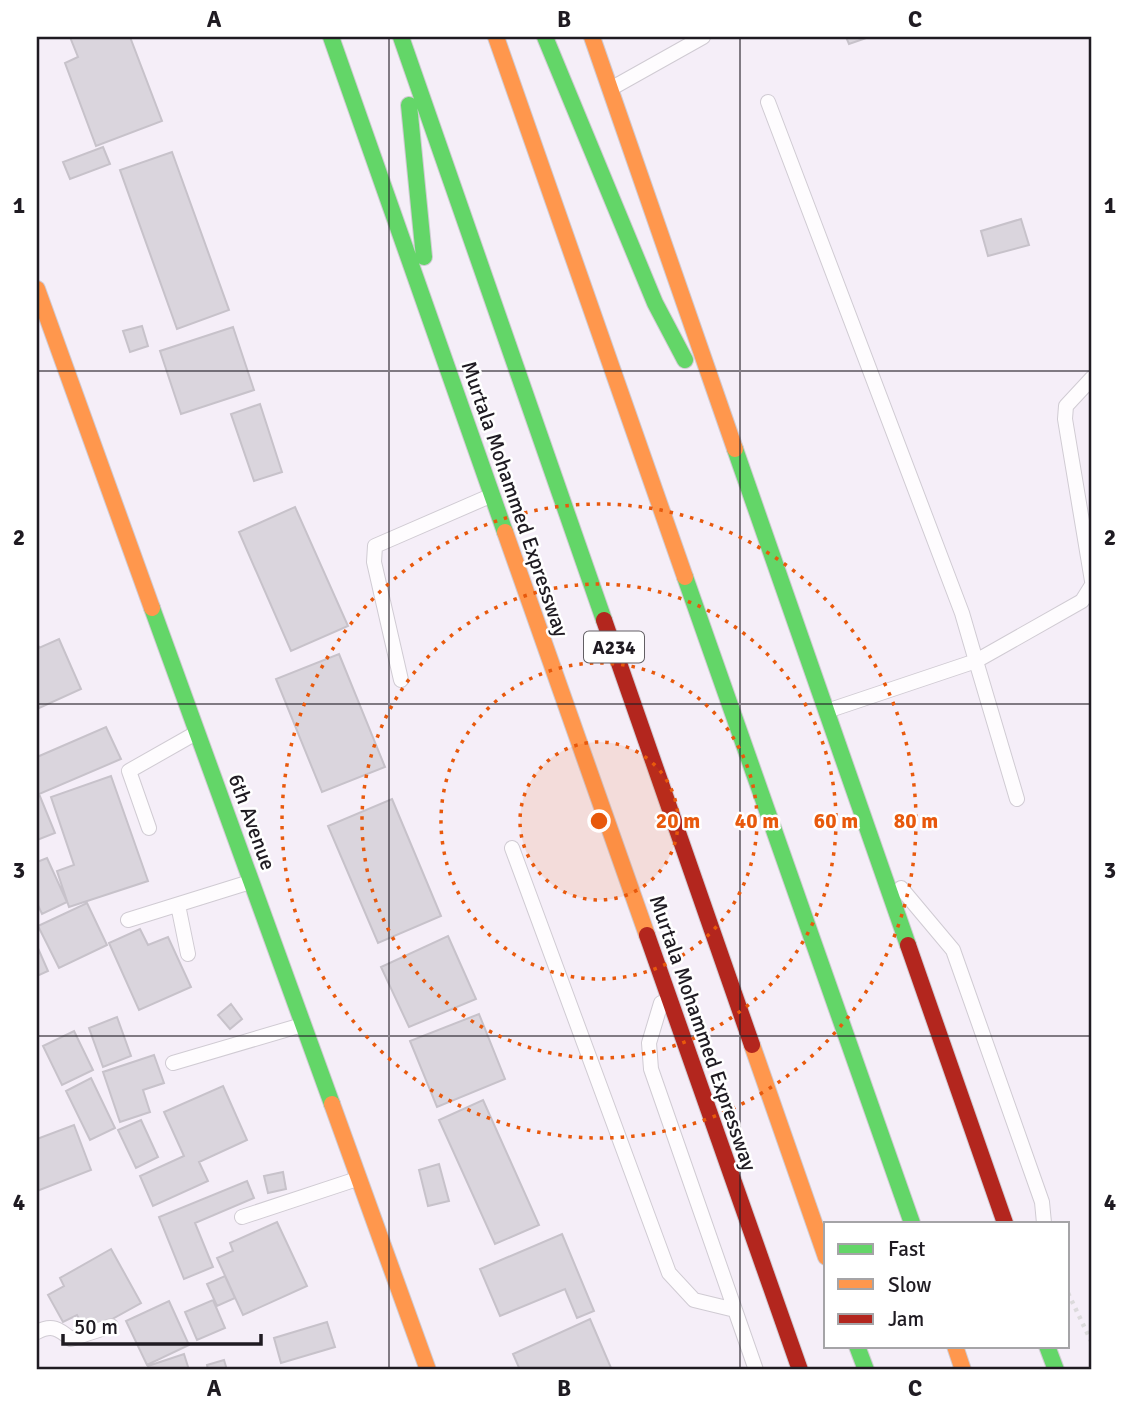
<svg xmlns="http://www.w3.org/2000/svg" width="1129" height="1407" font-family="Signika,sans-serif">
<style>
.building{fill:#dad5dd;stroke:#c7c2ca;stroke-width:2}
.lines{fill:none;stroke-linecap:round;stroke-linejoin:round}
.lane-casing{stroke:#d0cbd3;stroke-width:16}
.fast-casing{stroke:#d0cbd3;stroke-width:18}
.slow-casing{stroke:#d0cbd3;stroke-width:18}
.jam-casing{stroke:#d0cbd3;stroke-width:18}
.path{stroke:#dcdadc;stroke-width:4.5;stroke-dasharray:3.5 5;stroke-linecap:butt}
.lane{stroke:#fefcfe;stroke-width:14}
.fast{stroke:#63d668;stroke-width:16}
.slow{stroke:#ff974d;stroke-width:16}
.jam{stroke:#b3261e;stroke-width:16}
.grid{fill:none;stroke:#1f1b22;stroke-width:2;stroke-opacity:0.55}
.ring{fill:none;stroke:#e8590c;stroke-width:3.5;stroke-dasharray:3.5 7}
.labels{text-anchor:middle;stroke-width:5;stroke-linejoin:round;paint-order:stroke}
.shield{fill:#fff;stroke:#625f64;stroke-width:2}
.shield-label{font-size:19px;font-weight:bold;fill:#1f1b22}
.street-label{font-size:21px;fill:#1f1b22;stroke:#fff}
.centre{fill:#e8590c;stroke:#fff;stroke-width:3.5}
.ring-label{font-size:21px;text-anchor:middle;font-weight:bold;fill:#e8590c;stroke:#fff;stroke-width:5;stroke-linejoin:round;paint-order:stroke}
.neatline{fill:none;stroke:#1f1b22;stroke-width:2.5}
.grid-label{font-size:23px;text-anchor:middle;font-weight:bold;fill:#1f1b22}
</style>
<rect width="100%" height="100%" fill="#f5eef8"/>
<path class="building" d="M70,37h60l32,84 -66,25 -31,-83 13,-6z
M846,37h23l-20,7z
M103,147l7,17 -40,15 -7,-17z
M172,152l57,158 -52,19 -57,-159z
M1021,219l8,26 -41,11 -7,-25z
M142,326l6,20 -18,6 -7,-21z
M233,327l21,63 -73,24 -21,-63z
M260,404l22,68 -28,9 -23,-67z
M295,507l53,119 -57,25 -52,-119z
M59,639l22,50 -44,20v-67l2,6z
M339,654l46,113 -63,25 -46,-113z
M106,727l15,32 -82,35 16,39 -18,7v-83z
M111,776l37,105 -79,26 -12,-36 17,-6 -23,-68z
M392,799l49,117 -63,27 -50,-117z
M47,858l20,44 -25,12 -5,-11v-41z
M87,903l20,42 -48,23 -21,-42z
M140,929l8,16 20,-8 23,50 -52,23 -30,-67z
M448,936l28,63 -67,28 -28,-60z
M37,946l11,25 -11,5z
M231,1004l11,15 -12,10 -12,-14z
M479,1014l26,65 -68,28 -27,-66z
M117,1017l14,39 -28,11 -14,-39z
M74,1031l19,39 -31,15 -19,-39z
M154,1055l10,28 -21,7 7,22 -30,10 -17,-50z
M91,1078l24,50 -25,12 -24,-49z
M223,1086l24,54 -48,22 9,19 -55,25 -13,-30 44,-20 -20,-44z
M483,1100l56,125 -44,19 -56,-124z
M141,1120l17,37 -22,11 -18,-38z
M74,1125l17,45 -54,21v-52z
M439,1164l10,37 -21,5 -9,-36z
M283,1172l3,17 -18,4 -4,-17z
M247,1181l7,17 -59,25 18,44 -29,12 -25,-62z
M277,1222l30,64 -64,29 -26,-57 16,-7 -3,-8z
M562,1234l32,77 -17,7 -12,-29 -65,27 -20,-47z
M111,1249l30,54 -54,30 -10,-18 -14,7 -15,-27 16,-9 -4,-8z
M225,1276l10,22 -18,8 -10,-22z
M213,1300l12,28 -28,12 -12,-28z
M169,1301l20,44 -42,20 -21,-44z
M590,1319l21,49 -6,2h-85l-7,-16z
M327,1322l8,25 -54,16 -7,-25z
M184,1354l5,16h-40l-1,-4z
M224,1360l3,10h-19l-1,-5z"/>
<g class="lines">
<defs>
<path id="lane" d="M612,88l91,-51
M768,102l194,511 14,48 -149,50
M1092,378l-26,28 -1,13 27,162
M401,680l-27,-118 1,-16 115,-50
M1017,799l-41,-138 106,-60 10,-16
M149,828l-20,-57 67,-38
M512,848l157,425 25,27 41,10
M901,888l52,62 89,252 2,21
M178,905l10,49
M128,920l122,-38
M661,1003l-12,40 2,26 105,301
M173,1063l129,-38
M242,1217l115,-38
M37,1332c15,-8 22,-3 34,7l40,-13"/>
<path id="fast" d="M331,37l174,495
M401,37l203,583
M545,37l110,266 30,57
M409,105l15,152
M735,449l173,496
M685,577l227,646
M152,608l180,496
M857,1346l9,24
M1047,1346l9,24"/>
<path id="slow" d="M496,37l189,540
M592,37l143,412
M37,289l115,319
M505,532l142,403
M752,1045l74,212
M332,1104l96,266
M955,1346l8,24"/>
<path id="jam" d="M604,620l148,425
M647,935l153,435
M908,945l97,278"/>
</defs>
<use href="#lane" class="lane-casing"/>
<use href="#fast" class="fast-casing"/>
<use href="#slow" class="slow-casing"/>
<use href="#jam" class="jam-casing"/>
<path class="path" d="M1068,1293l24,50"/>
<use href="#lane" class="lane"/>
<use href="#fast" class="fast"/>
<use href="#slow" class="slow"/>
<use href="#jam" class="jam"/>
</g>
<path class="grid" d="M389,37v1333M740,37v1333M37,371h1055M37,704h1055M37,1036h1055"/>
<circle cx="599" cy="821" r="79" fill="#e8590c" fill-opacity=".12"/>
<g class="ring">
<circle cx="599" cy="821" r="79"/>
<circle cx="599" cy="821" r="158"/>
<circle cx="599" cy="821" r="237"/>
<circle cx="599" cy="821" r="317"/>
</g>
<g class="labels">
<rect class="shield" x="584" y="631.5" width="60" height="31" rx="5"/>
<g class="shield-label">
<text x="614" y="654">A234</text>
</g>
<g class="street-label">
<text transform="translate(515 499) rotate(71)" y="7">Murtala Mohammed Expressway</text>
<text transform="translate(252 822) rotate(70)" y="7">6th Avenue</text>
<text transform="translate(703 1033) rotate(71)" y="7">Murtala Mohammed Expressway</text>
</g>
</g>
<circle cx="599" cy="821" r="10" class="centre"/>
<g class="ring-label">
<text x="678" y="828">20 m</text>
<text x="757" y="828">40 m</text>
<text x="836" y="828">60 m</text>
<text x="916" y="828">80 m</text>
</g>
<rect width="1129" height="1407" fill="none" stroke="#ffffff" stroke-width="77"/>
<rect x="824" y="1222" width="245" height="126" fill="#ffffff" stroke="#a5a4a7" stroke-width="2"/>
<rect x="838" y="1244" width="35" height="10" fill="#63d668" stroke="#a5a4a7" stroke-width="2"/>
<text x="888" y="1256" font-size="21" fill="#1f1b22">Fast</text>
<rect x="838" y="1279" width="35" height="10" fill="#ff974d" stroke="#a5a4a7" stroke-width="2"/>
<text x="888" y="1292" font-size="21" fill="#1f1b22">Slow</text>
<rect x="838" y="1314" width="35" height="10" fill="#b3261e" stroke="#a5a4a7" stroke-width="2"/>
<text x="888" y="1326" font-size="21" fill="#1f1b22">Jam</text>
<path d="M63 1334v10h198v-10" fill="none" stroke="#1f1b22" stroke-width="3.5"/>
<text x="74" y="1334" font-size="21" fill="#1f1b22" stroke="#ffffff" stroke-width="5" paint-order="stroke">50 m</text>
<rect x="38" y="38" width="1052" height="1330" class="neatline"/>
<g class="grid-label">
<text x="214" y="27">A</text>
<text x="564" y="27">B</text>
<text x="915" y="27">C</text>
<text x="19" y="213">1</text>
<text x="1110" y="213">1</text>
<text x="19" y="545">2</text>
<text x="1110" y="545">2</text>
<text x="19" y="878">3</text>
<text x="1110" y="878">3</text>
<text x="19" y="1210">4</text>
<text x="1110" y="1210">4</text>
<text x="214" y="1396">A</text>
<text x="564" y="1396">B</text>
<text x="915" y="1396">C</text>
</g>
</svg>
